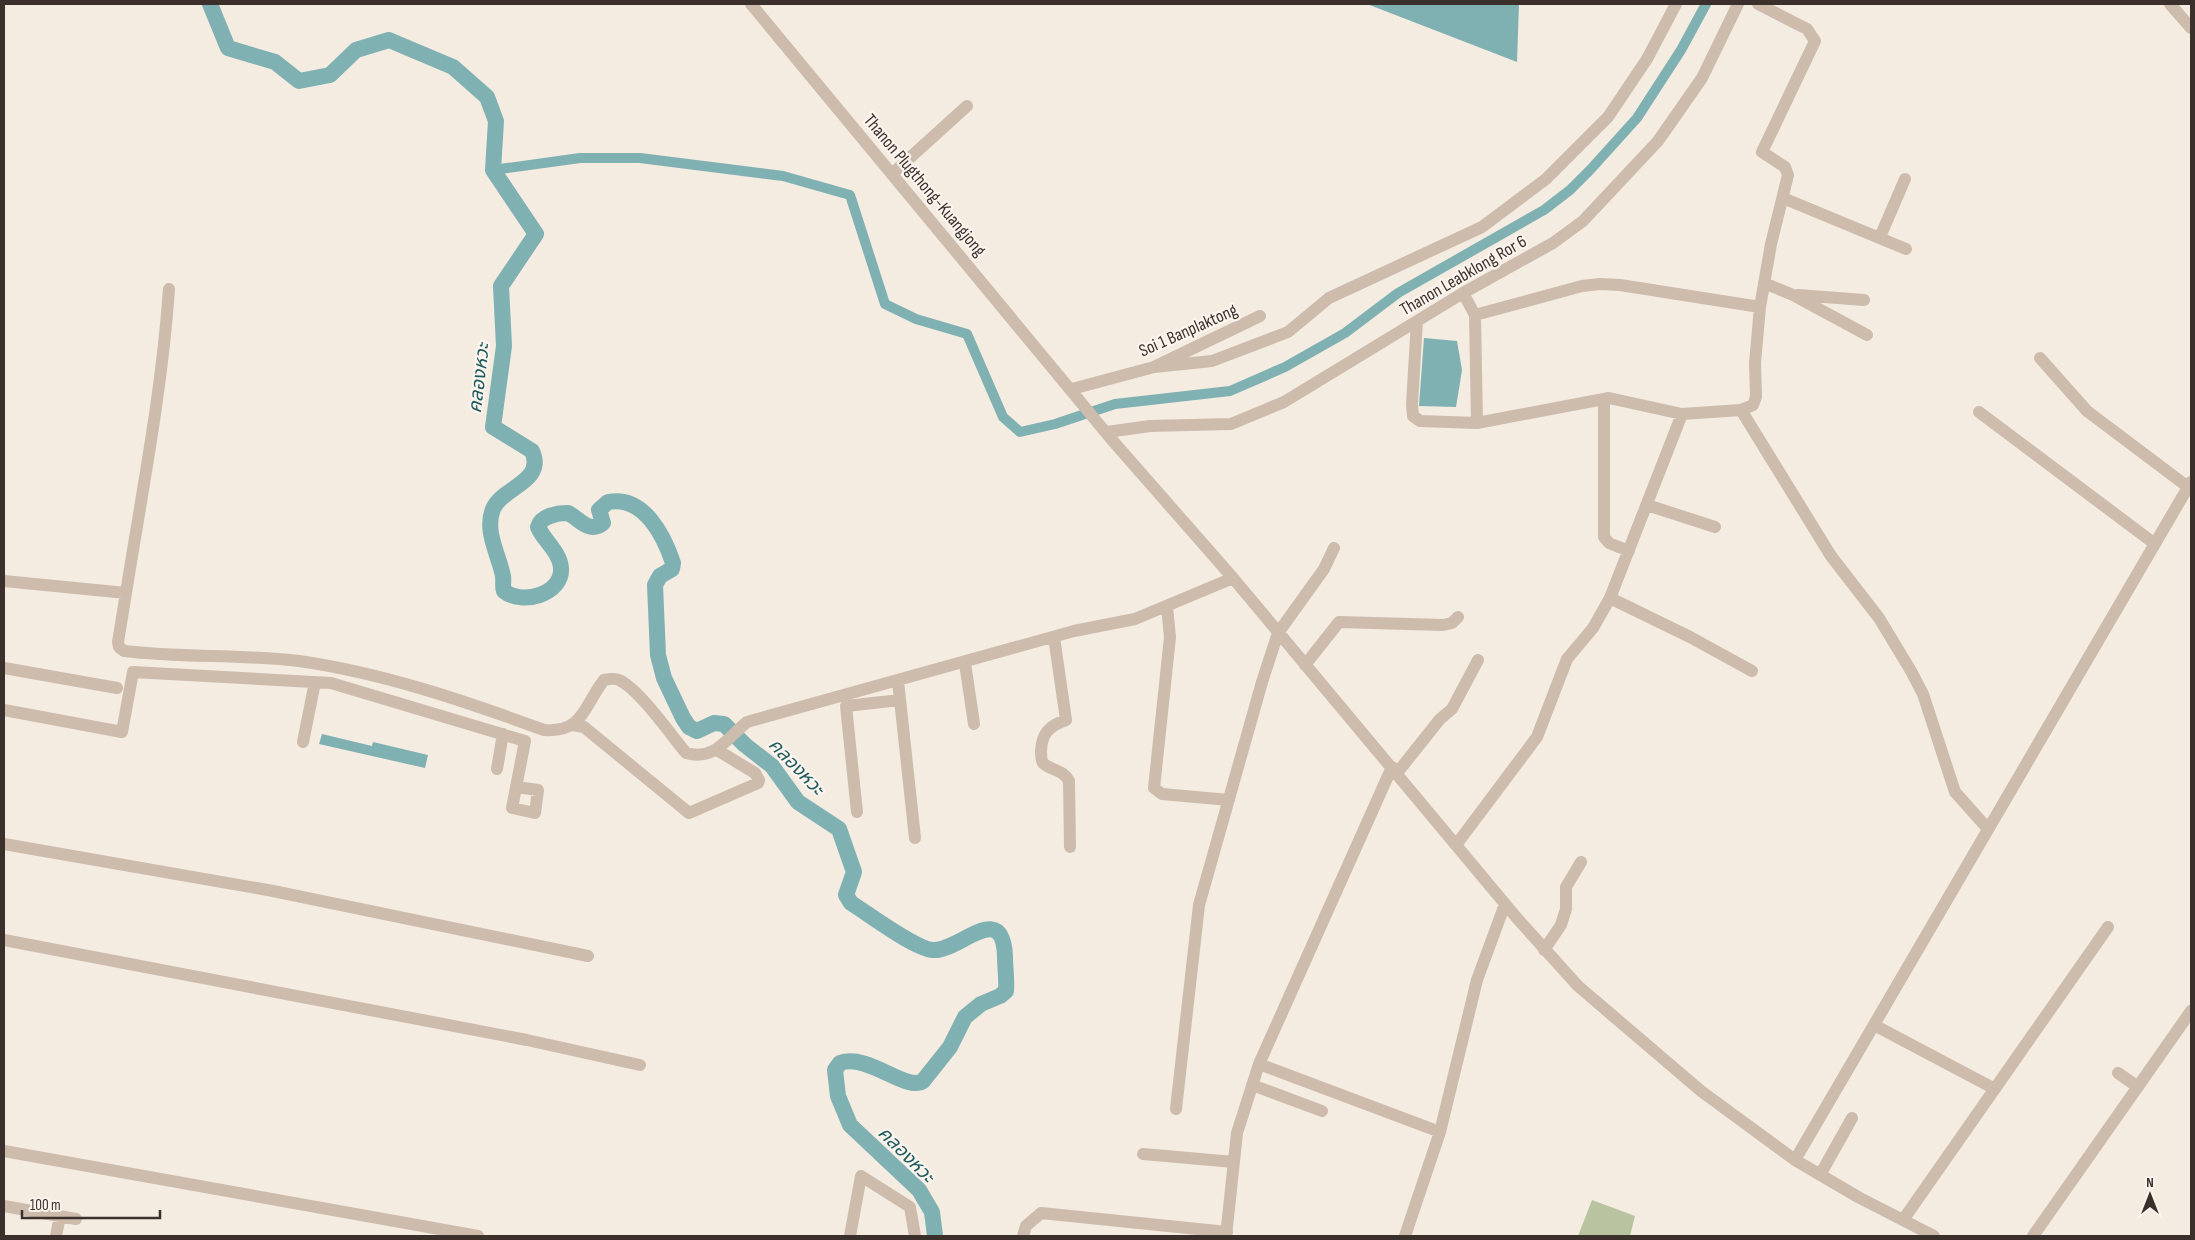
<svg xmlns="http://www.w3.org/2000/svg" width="2195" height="1240" font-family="'Sofia Sans Condensed','Noto Sans Thai',sans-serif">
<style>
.green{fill:#b8c4a0}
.water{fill:#7fb0b2}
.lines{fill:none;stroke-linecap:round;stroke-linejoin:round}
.canal{stroke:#7fb0b2;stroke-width:10}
.river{stroke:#7fb0b2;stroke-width:16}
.minor{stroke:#cdbbac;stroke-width:12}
.labels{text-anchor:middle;stroke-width:4.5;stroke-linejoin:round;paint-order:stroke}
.street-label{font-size:18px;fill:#3b302b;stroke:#fbf5ee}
.water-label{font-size:19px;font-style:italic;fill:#1f5a5e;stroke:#fbf5ee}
</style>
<rect width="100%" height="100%" fill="#f4ebe1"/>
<path class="green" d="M1592,1200l43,16 -5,20h-52z"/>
<path class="water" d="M1367,4h152l-2,58z
M1424,338l33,3 5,29 -6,37 -37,-1z
M322,734l50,12 1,-4 55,13 -3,13 -106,-24z"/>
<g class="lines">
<path class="canal" d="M493,170l87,-12h60l143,18 67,19 35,109 31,15 51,15 36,83 17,15 35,-8 60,-20 115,-13 55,-24 60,-34 53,-40 146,-83 26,-20 20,-20 47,-52 44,-68 25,-46"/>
<path class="river" d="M210,4l18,44 47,14 24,19 31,-6 26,-25 33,-10 64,27 34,30 9,24 -3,49 43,64 -35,52 3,60 -11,81 39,24c14,31 -30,36 -39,58 -9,22 6,46 10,67 1,6 -1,10 1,15 18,15 59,3 57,-23 -1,-16 -17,-27 -23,-41 3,-11 19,-14 30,-14 12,6 21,21 35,10l-4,-13 9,-8c36,-7 56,34 65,61l-1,6 -12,7 -5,9 3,70 6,23 19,40 6,9 8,4 17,-8 10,1 21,21 27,21 26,36 41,27 15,43 -8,23 5,8c18,11 64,46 82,47 26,2 70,-52 72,7 0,11 2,23 1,34l-6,5 -19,8 -16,13 -15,30 -27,34c-17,11 -55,-28 -83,-18l-5,7 3,26 12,29 69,65 13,22 3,24"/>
<path class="minor" d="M751,4l361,436 121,138 283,339 62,69 123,105 94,69 63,37 76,39
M2170,4l21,24
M892,174l75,-68
M1783,198l123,51
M1880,237l25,-58
M1764,283l29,12 74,40
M1463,293l12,22 107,-29 18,-2 20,1 140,22
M1798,295l66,5
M1475,315l2,108
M1417,321l-5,83 1,12 7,5 57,2 132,-25 73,16 59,-4 12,-5 3,-8 -1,-34 5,-56 11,-63 17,-69 -3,-8 -23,-15 53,-111 -8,-12 -49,-25
M2040,358l47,53 101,76
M1154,367l58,-6 76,-29 41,-34 153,-71 64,-48 62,-62 39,-58 29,-55
M1072,389l82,-22 106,-51
M1604,399v138l5,6 20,8
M1741,410l90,146 48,62 32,53 12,23 32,98 33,37
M1979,412l176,132
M1107,432l43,-6 81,-2 53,-22 179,-109 90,-50 30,-22 75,-80 44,-63 36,-74
M1647,505l68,22
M4,581l122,12c16,-101 36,-202 43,-304
M126,593l-8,49 1,5 5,4c58,7 117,3 175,10 84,12 166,40 245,69 40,3 40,-25 60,-50 5,-1 11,-2 15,0 20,9 52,55 67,73 29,8 40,-14 61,-31l327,-91 61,-12 98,-41
M1610,598l80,39 62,34
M1167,606l3,31 -16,151 8,6 67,6
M1054,637l12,83c-17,6 -24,13 -25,31 0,4 0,9 2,12 8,8 20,6 26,18l1,66
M965,663l9,61
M1305,665l34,-43 104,3 9,-2 6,-6
M4,668l113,20
M898,681l17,157
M4,710l118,22 11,-60 198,11 194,58 -13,67 23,5 3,-23 -22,-3
M573,725l11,2 105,86 69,-30 1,-3 -4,-7 -38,-23
M303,742l12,-60
M497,769l6,-35
M1397,773l43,-54 12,-10 26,-49
M857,812l-11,-106 54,-6
M4,844l269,47 315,65
M1456,845l81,-108 30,-78 26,-31 17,-30 72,-184
M4,940l523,100 113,25
M1544,950l17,-25 5,-16v-22l15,-25
M1874,1025l121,64
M1259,1064l181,68
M2118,1073l20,14
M1252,1085l70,26
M1176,1109l23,-204 63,-223 16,-49 46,-64 10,-21
M4,1151l474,85
M1143,1154l91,8
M1795,1160l396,-678
M1820,1175l32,-57
M4,1206l72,13
M1903,1220l205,-293
M56,1236l4,-20
M850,1236l11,-60 49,31 5,29
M1023,1236l3,-10 15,-13 186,19
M1226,1236l11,-103 22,-69 133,-297
M1405,1236l35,-104 37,-152 28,-76
M2033,1236l158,-225"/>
</g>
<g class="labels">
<g class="street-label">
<text transform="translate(925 185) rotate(50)" y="6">Thanon Plugthong-Kuangjong</text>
<text transform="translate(1463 275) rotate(-30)" y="6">Thanon Leabklong Ror 6</text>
<text transform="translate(1188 330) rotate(-24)" y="6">Soi 1 Banplaktong</text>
</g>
<g class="water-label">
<text transform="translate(478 378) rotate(-83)" y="7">คลองหวะ</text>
<text transform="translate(797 766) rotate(46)" y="7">คลองหวะ</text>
<text transform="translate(907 1154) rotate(45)" y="7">คลองหวะ</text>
</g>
</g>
<rect width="2195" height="1240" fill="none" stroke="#3b302b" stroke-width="10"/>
<g transform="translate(2150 1195)" stroke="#fbf5ee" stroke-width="4" paint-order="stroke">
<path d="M0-4L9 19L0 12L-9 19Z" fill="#3b302b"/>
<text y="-8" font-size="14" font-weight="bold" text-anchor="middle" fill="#3b302b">N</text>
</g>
<path d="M22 1210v8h138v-8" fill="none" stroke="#3b302b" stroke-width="2.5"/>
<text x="30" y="1210" font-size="15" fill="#3b302b" stroke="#fbf5ee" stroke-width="4" paint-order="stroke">100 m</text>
</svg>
